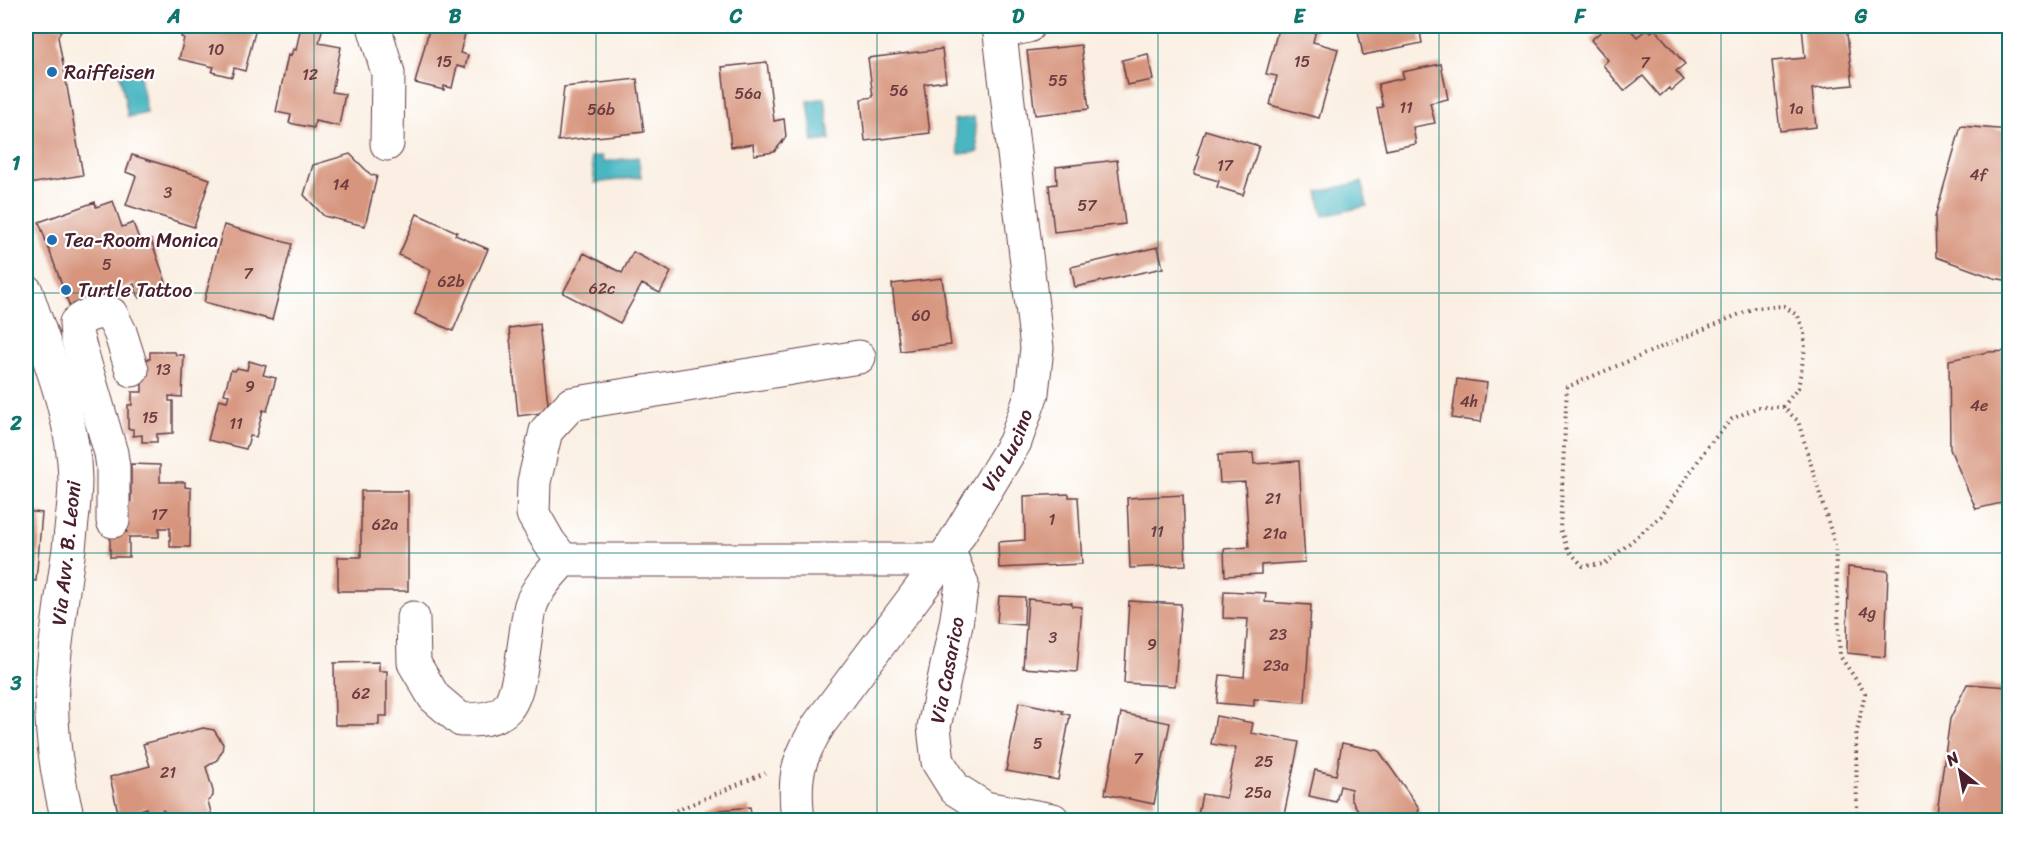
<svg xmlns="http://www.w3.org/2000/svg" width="2035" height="846" font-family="Sriracha,sans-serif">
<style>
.water{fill:#49b7c2;stroke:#4a6b76;stroke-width:1.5}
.building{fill:#d7957e}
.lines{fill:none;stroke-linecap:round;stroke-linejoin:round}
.minor-casing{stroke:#643e46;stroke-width:35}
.path{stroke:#643e46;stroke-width:4;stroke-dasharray:1.5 4.5;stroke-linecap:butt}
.minor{stroke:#fff;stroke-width:33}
.grid{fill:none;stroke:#0f766e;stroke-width:1.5;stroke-opacity:0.55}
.poi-dot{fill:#1f6fb2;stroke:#fff;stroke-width:2}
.labels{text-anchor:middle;stroke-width:4.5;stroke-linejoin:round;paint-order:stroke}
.number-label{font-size:16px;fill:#6d3c40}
.poi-label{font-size:20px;fill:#4a1f2b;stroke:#fff;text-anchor:start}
.street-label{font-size:20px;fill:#4a1f2b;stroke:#fff}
.neatline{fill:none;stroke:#0f766e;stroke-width:2}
.grid-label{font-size:20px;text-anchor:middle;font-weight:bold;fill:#0f766e}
</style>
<rect width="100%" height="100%" fill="#fff"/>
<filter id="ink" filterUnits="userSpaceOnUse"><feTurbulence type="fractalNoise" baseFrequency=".0167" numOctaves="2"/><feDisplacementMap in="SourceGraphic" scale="12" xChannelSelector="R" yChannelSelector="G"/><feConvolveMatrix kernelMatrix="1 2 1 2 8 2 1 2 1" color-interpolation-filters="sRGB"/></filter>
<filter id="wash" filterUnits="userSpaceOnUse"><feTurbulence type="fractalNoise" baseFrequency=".008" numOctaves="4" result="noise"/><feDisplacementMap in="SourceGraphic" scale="24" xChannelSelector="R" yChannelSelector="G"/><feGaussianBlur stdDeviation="1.35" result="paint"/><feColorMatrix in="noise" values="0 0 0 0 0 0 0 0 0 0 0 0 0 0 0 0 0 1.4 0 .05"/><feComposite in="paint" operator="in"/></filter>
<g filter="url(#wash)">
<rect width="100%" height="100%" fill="#faefe2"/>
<path class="water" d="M139,70l8,43 -19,4 -8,-43z
M825,98l5,42 -17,2 -5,-41z
M974,117l4,35 -19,2 -5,-34z
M602,156l1,6 35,-5 3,20 -46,6 -4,-26z
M1362,182l5,24 -44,10 -5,-24z"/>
<g id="blocks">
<path class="building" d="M26,26h38l-6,11 25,138 -54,9 -3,-22z
M184,26h75v3l-3,-1 -11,43 -11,-3 -2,9 -20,-5 2,-5 -35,-8 5,-21 -3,-1z
M301,26h22l-4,17 22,4 -9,45 13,2 -6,32 -24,-5 -1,7 -25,-5 2,-8 -15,-3 12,-57 3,1 2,-7 3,1z
M430,26h37l-7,27 8,2 -3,13 -8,-2 -5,22 -8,-2v4l-29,-7z
M1279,26h38l-4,16 25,7 -19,69 -49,-13 7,-29 -11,-2z
M1357,26h62l3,17 -59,12z
M1608,26h19l10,11 11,-9 3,4 4,-3 30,35 -9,7 8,9 -13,11 -2,-3 -9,8 -17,-20 -19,15 -21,-26 5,-5 -17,-20z
M1802,26h44l7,59 -41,4 4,38 -36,4 -8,-70 33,-3z
M1081,45l8,64 -54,6 -8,-64z
M942,49l4,32 -22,3 6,49 -65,8 -4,-42 12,-2 -5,-39z
M1148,54l5,26 -26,5 -5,-25z
M767,62l7,59 10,-2 2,18 -12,15 -20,3 -1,-11 -22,3 -9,-80z
M1441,64l7,35 -18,4 5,20 -22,4 3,17 -30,6 -9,-42 6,-1 -5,-23 26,-6 -2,-6z
M637,79l7,53 -86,9 6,-54z
M1961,126l49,4v151l-16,-3 -58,-21 -1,-40z
M1205,130l54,16 -16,49 -26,-8 2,-6 -25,-7 6,-18 -3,-1z
M350,154l21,21 6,1 -12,50 -41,-10 -20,-21 9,-30z
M132,155l78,24 -16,48 -68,-22 10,-29 -10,-4z
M1117,160l8,64 -71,8 -5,-47 8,-1 -1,-17z
M113,201l9,26 11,-4 8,21 10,-4 17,48 -29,10 -5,-14 -64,23 -31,-85 56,-20 1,5z
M417,214l40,18 -2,3 33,14 -35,82 -38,-17 16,-44 -32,-15z
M224,225l68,19 -20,76 -68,-18z
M1158,247l5,21 -88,19 -4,-20z
M633,252l38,20 -11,21 -18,-9 -22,39 -57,-30 21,-40 38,20z
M942,278l9,67 -51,6 -8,-67z
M539,324l10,88 -31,4 -9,-88z
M2010,351v150l-34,8 -26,-60 -1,-89 39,-8z
M150,352h25l1,3h8l-2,42 -13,-1v5h4v32l-16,1v8h-15v-7l-9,1v-7h-5v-24h4v-13h10v-33h8z
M249,361l17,5 -3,9 13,3 -9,33 -4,-1 -7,27 -6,-1 -4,13 -38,-9 11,-41 8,2 2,-6 -5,-1 7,-24 4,1 2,-3 10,2z
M1457,379l30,4 -6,39 -29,-4z
M1253,453l1,11 45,-3 6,101 -44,3v9l-36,2 -1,-27 25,-2 -4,-65 -25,1 -2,-28z
M131,464l29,1v17h25v5l6,1 -1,59h-20v-19h-11v9h-30v20h-19v-25h17v-31h4z
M361,491h47v100h-70v-34h23z
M1069,494v3h9l4,67 -83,4 -1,-26 27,-2 -1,-44z
M1183,495l3,70 -56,3 -3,-70z
M26,511l16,2 -6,68 -10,-1z
M1848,567l40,4 -3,86 -38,-4z
M1224,591l42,2 -1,9 46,3 -6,97 -51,-3v7l-37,-3 3,-28 24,2 4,-58 -25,-1z
M999,596l26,1 -1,28 -27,-2z
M1028,599l44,4v3l10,1 -5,65 -54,-4z
M1129,601l52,3 -6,82 -51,-3z
M379,662v9h8v45h-8v9h-44l-1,-62z
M1967,684l43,3v133h-56l-17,-7 13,-94z
M1019,702l44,9 -1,2 8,2 -12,65 -52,-9z
M1121,713l49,10 -16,81 -49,-10z
M1216,716l37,7 -2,10 48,9 -16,78h-86l5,-26 24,4 10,-50 -25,-4z
M203,728l11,2 9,14 -1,7 -5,9 -11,7 7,24v5l-5,5 5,19h-39l-11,-10 -15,5 -2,-7 -27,9 -9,-40 40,-11 -7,-22z
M1342,743l37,8 40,57 -2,12h-44l-10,-2 -12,-19v-10l-11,-3 -4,16 -27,-6 6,-26 21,5z
M750,807l2,13h-48v-3l16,-7z"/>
</g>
</g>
<g filter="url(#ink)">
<use href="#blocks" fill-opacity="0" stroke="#643e46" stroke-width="1.5"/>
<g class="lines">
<defs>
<g id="minor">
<path d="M374,26l14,47 -1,71"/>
<path d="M1000,32l28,-6"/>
<path d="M26,291c20,61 48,124 49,189 0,23 -4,46 -6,69 -6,40 -12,81 -16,122 -5,51 3,101 15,149"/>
<path d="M113,521v-54l-2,-14 -34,-116 -1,-14c8,-8 24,-13 35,-9l9,18 12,38"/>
<path d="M949,551l13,33 -6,40 -22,103 4,35 17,27 30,19 68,12"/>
<path d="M563,560l-14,-18 -16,-28 1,-32 12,-51 25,-27 288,-47"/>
<path d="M413,618l1,45 20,34 27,23c14,0 34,0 45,-11 17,-17 18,-79 25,-104 6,-17 20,-32 32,-45h378"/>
<path id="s1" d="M798,820c-5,-43 -1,-60 22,-97l129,-172 66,-109 17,-49 5,-45 -38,-322"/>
</g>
</defs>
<use href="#minor" class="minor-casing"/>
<path class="path" d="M1783,407l15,-19 7,-39 -1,-18 -6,-15 -14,-10 -30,2 -187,79 -7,142 8,21 15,16 22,-2 56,-48 47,-70 24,-27 26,-12h25l15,14 37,124 5,111 25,37 -9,43 1,84
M654,820l111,-47"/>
<use href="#minor" class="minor"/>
</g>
</g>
<path class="grid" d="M314,26v794M596,26v794M877,26v794M1158,26v794M1439,26v794M1721,26v794M26,293h1984M26,553h1984"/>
<g class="poi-dot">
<circle cx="52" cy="72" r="6"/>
<circle cx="52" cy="240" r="6"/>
<circle cx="66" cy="290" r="6"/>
</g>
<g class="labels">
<g class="number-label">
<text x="216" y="55">10</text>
<text x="444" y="67">15</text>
<text x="1302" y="67">15</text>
<text x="1645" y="68">7</text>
<text x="310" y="80">12</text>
<text x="1058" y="86">55</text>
<text x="899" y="96">56</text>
<text x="748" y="99">56a</text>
<text x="1406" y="113">11</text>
<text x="1796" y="114">1a</text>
<text x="601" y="115">56b</text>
<text x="1225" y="171">17</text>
<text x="1978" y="180">4f</text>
<text x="341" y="190">14</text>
<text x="168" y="198">3</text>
<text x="1087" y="211">57</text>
<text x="107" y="270">5</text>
<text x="248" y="279">7</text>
<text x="451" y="287">62b</text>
<text x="602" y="294">62c</text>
<text x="921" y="321">60</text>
<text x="163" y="375">13</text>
<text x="250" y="392">9</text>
<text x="1469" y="407">4h</text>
<text x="1979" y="411">4e</text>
<text x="150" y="423">15</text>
<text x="236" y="429">11</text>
<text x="1273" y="504">21</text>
<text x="159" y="520">17</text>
<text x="1052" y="525">1</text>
<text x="385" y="530">62a</text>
<text x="1157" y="537">11</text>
<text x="1275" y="539">21a</text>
<text x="1867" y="618">4g</text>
<text x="1278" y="640">23</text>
<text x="1053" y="643">3</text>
<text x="1152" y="650">9</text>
<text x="1276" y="671">23a</text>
<text x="361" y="699">62</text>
<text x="1038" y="749">5</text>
<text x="1138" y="764">7</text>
<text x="1264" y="767">25</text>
<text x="168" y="778">21</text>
<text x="1258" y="798">25a</text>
</g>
<g class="poi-label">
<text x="64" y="79">Raiffeisen</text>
<text x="64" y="247">Tea-Room Monica</text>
<text x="78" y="297">Turtle Tattoo</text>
</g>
<g class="street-label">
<text dy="7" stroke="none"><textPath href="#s1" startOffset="434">Via Lucino</textPath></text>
<text transform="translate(66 553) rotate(-84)" y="7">Via Avv. B. Leoni</text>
<text transform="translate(947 670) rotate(-79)" y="7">Via Casarico</text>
</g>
</g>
<rect width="2035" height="846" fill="none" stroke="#fff" stroke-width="66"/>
<g transform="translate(1960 771) rotate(329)" stroke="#ffffff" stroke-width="4.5" paint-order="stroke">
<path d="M0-4.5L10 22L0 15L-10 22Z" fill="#4a1f2b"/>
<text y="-9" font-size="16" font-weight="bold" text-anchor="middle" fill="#4a1f2b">N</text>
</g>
<rect x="33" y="33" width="1969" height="780" class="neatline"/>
<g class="grid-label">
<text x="174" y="23">A</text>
<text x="455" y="23">B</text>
<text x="736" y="23">C</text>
<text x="1018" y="23">D</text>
<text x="1299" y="23">E</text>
<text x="1580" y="23">F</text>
<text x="1861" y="23">G</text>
<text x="16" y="170">1</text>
<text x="16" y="430">2</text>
<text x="16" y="690">3</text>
</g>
</svg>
